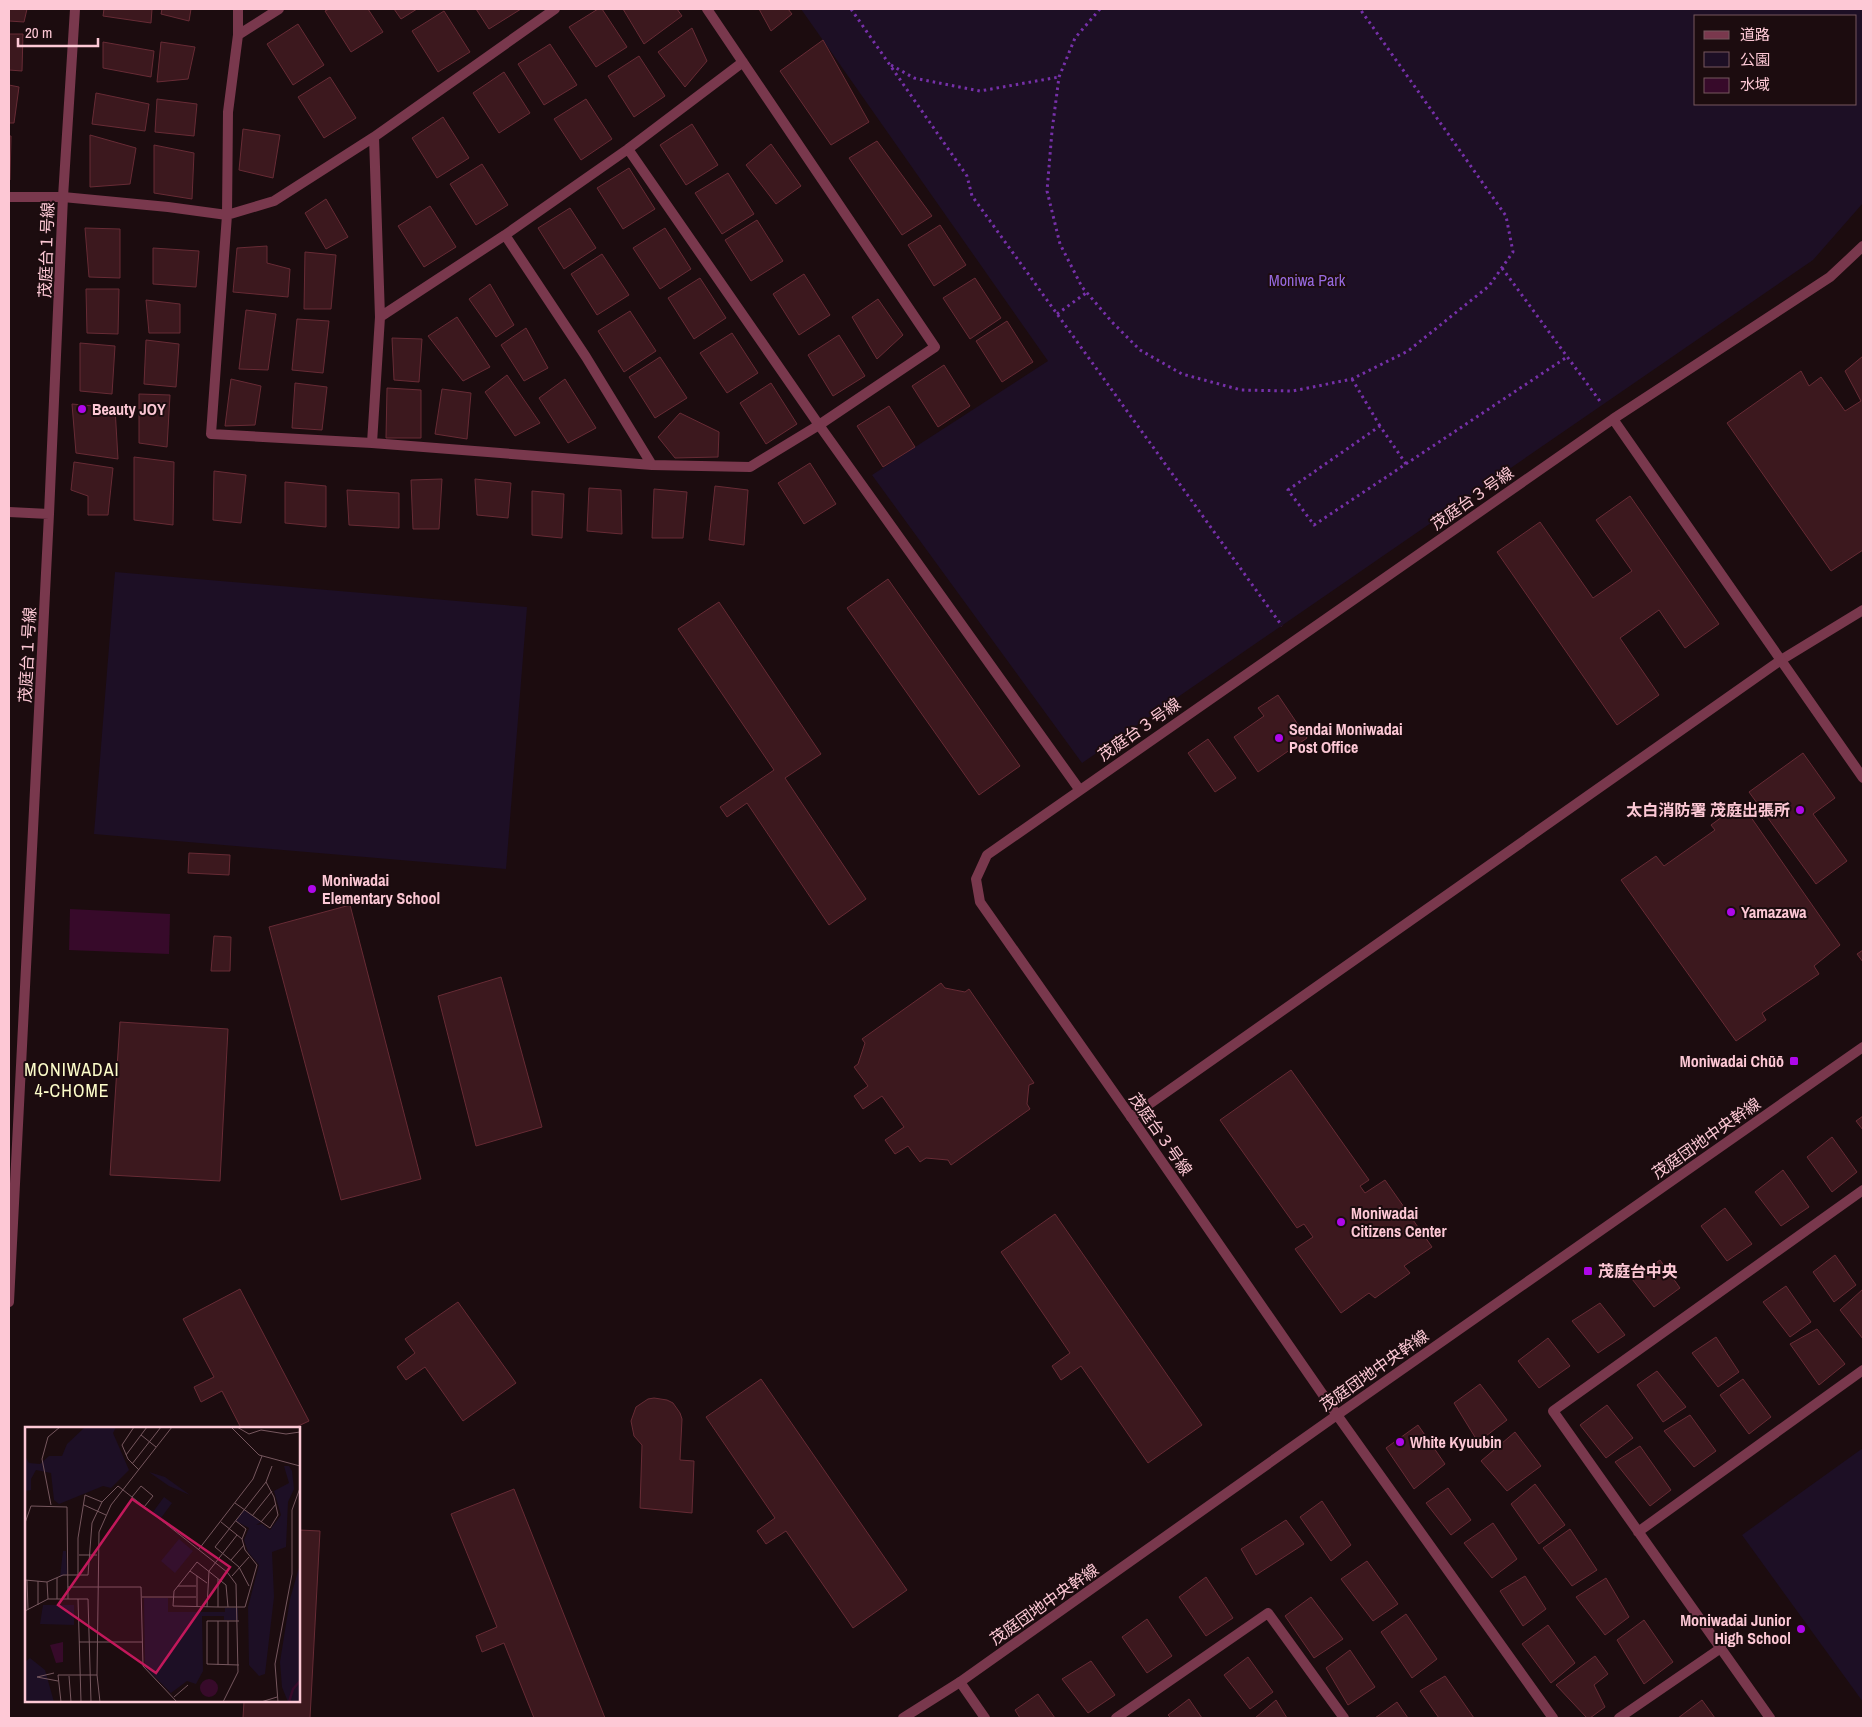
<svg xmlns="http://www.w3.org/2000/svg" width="1872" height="1727" font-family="'Archivo Narrow','Noto Sans JP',sans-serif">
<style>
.green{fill:#1d0f25;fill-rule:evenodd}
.water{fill:#370a2a}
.building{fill:#3c181e;stroke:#672b35}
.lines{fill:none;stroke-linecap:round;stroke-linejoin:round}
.path{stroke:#7630a9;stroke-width:3;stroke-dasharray:2.5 4;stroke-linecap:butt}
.pedestrian{stroke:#79384d;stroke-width:10}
.minor{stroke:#79384d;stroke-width:10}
.tertiary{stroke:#79384d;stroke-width:10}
.poi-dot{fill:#af07ea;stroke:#1c0c0f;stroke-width:2}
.labels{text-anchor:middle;stroke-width:4;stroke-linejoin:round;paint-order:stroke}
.street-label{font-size:16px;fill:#fdc8d5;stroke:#1c0c0f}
.park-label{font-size:16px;fill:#9669de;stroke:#1c0c0f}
.poi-label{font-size:16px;font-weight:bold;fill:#fdc8d5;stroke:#1c0c0f;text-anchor:start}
.neighbourhood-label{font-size:18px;letter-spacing:1px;fill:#fdfdca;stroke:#1c0c0f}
.inset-river{fill:none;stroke:#370a2a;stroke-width:2.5}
.inset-road{fill:none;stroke:#76575e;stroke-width:1}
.view{fill:#c2185b;fill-opacity:0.15;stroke:#c2185b;stroke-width:2.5}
.inset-edge{fill:none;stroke:#fdc8d5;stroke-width:2.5}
</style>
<rect width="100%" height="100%" fill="#1c0c0f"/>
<path class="green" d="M801,9h1062v194l-50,57 -731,503 -210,-288 176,-114zM1696,16h160v88h-160z
M115,572l412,35 -21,262 -412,-35z
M1863,1448v254l-121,-167z"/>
<path class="water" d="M70,909l100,5 -1,40 -100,-4z"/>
<path class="building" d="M9,9h18l-3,13 -15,-1z
M104,9h48l-1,14 -48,-7z
M162,9h29l-2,12 -28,-7z
M329,9h39l15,23 -32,20 -26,-41z
M394,9h23l-16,10z
M476,9h45l-32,20z
M598,9h4l25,38 -31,20 -27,-40z
M623,9h54l5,7 -38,28z
M759,9h29l4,5 -21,17z
M444,11l26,41 -32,20 -26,-41z
M298,24l26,41 -31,20 -26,-41z
M692,28l15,33 -22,26 -27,-35z
M9,34h14l-1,37 -13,-1z
M823,40l46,82 -38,23 -51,-74z
M103,42l51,9 -3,26 -48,-9z
M161,42l34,5 -7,32 -31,3z
M550,44l27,41 -33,20 -26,-41z
M639,56l26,40 -31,21 -26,-41z
M504,72l26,41 -31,20 -26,-40z
M330,77l26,41 -32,20 -26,-41z
M9,85l10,2 -5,36h-5z
M96,93l53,11 -4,27 -53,-7z
M157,99l40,5 -3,32 -39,-4z
M586,99l26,40 -31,21 -27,-41z
M443,117l26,41 -32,20 -25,-40z
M692,124l26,41 -32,20 -26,-40z
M243,129l37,6 -7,43 -34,-8z
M90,135l46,13 -6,36 -40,3z
M9,136h2l-1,44h-1z
M877,141l55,75 -30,19 -53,-77z
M771,144l30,42 -25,18 -30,-39z
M154,145l40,8 -2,46 -38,-6z
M482,164l26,41 -32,20 -26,-41z
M629,168l26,41 -32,20 -26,-41z
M728,173l26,41 -32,20 -27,-41z
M326,199l22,38 -22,12 -21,-36z
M430,206l26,41 -32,20 -26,-41z
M570,208l26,40 -32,21 -26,-41z
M757,220l26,41 -32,20 -26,-41z
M940,225l26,40 -32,21 -26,-41z
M85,228l35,1v49l-31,-1z
M665,228l26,41 -31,20 -27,-41z
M267,246v17l23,6 -2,28 -55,-5 4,-44z
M153,248l46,3 -3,36 -43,-3z
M305,252l31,3 -5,54h-27z
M602,254l27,41 -32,20 -26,-41z
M804,274l26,41 -31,20 -26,-41z
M700,278l26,40 -32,21 -26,-41z
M975,278l26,40 -31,21 -27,-41z
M490,284l24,41 -18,12 -27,-38z
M86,289h33l-1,45 -31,-1z
M878,299l25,36 -26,24 -25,-42z
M146,300l34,4v29h-31z
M246,310l30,4 -8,56 -29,-1z
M630,311l26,40 -32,21 -26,-41z
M457,317l33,50 -27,14 -35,-45z
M297,319l32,2 -6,52 -31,-3z
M1007,321l26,41 -31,20 -26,-41z
M526,328l22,40 -24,13 -23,-36z
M732,333l26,40 -31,20 -27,-40z
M839,335l26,41 -32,20 -25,-41z
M392,338l30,1 -3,43 -25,-2z
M146,340l33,4 -3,43 -32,-3z
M80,343l35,3 -3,48 -32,-3z
M1863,356v194l-32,21 -104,-148 74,-52 8,15 12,-9 24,34 16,-10 -16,-30z
M660,357l27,41 -32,20 -26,-41z
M944,365l26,41 -32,21 -26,-41z
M507,375l33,48 -25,13 -30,-44z
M231,379l30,7 -6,39 -30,1z
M565,379l31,49 -28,15 -29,-45z
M295,383l32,4 -5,43 -30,-2z
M771,383l26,41 -31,20 -26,-41z
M387,388l34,2v48h-35z
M442,389l29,4 -4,46 -32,-5z
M139,394l31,1 -3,52 -28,-4z
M72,404l43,4 3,51 -42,-6z
M889,406l26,41 -32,20 -26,-41z
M680,413l39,19 -1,25 -43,1 -17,-21z
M134,457l40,5 -1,63 -39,-5z
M74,462l39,6 -5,47h-20v-19l-17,-6z
M810,463l26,41 -32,20 -26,-41z
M214,471l32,4 -5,48 -28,-3z
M442,479l-3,50h-26l-2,-49z
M475,479l36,4 -3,35 -31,-3z
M285,482l41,4v41l-41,-4z
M715,486l33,4 -4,55 -35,-5z
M589,488l32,2 1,44 -35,-3z
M654,489l33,3 -4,46h-31z
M347,490l52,3v35l-50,-3z
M532,491l32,3 -2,44 -30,-3z
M1630,496l89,128 -34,24 -26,-38 -39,28 39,57 -42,30 -120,-173 43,-30 53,76 39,-27 -36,-51z
M888,579l132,187 -41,29 -132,-187z
M719,602l102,152 -36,24 81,121 -37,26 -82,-122 -20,14 -7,-10 54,-37 -96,-141z
M1278,695l29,43 -49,34 -24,-35 30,-21 -6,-8z
M1208,739l28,39 -21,14 -27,-39z
M1803,753l32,45 -22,16 34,47 -31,23 -67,-92z
M1741,803l99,142 -26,21 5,8 -57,39 4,7 -30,21 -115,-161 35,-24 8,10 51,-36 -4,-5z
M189,853l41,2 -1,20 -41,-2z
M350,905l71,274 -80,21 -72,-273z
M214,936l17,1 -1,34h-19z
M1863,950v12l-6,-8z
M501,977l41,150 -66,19 -38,-150z
M941,983l4,5 20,4 4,-3 65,94 -5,2 -2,19 3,5 -79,56 -3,-5 -22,-2 -6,4 -12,-16 -13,8 -10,-14 19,-13 -22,-31 -19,13 -9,-13 14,-10 -14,-19 4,-3 7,-21 -3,-4z
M120,1022l108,7 -8,152 -110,-6z
M1291,1070l78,110 -9,6 5,7 20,-13 47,67 -28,19 6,7 -35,25 -6,-5 -28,20 -46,-64 18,-12 -9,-13 -7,4 -77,-108z
M1863,1116v14l-7,-9z
M1832,1137l25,35 -25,20 -25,-35z
M1783,1170l26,37 -28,19 -26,-34z
M1725,1208l27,36 -25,17 -26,-35z
M1055,1214l147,211 -54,38 -67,-97 -20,14 -9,-14 18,-13 -69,-101z
M1835,1255l21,30 -22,17 -21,-30z
M1660,1260l20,28 -26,19 -22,-28z
M1786,1286l25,36 -21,15 -27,-35z
M240,1289l69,132 -15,7h-53l-19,-37 -21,11 -7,-15 20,-10 -31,-58z
M1863,1289v50l-23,-29z
M458,1302l58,81 -53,38 -38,-54 -19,13 -9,-13 18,-14 -10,-14z
M1600,1303l25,32 -27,18 -26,-32z
M1817,1329l28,35 -26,21 -29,-41z
M1716,1337l23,35 -21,15 -26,-34z
M1548,1338l22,28 -31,22 -21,-27z
M1657,1371l29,36 -23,15 -26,-37z
M761,1379l146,211 -54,38 -67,-97 -20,13 -9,-13 18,-13 -69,-101z
M1743,1379l28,38 -22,17 -29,-39z
M1480,1384l27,36 -29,22 -24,-39z
M654,1398l13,2 6,3 7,10 2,6 -2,41 14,1 -2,52 -52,-5 2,-63 -8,-9 -3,-15 5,-14 12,-8z
M1607,1405l26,33 -27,20 -26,-33z
M1690,1415l26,36 -22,16 -30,-36z
M1418,1425l27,39 -31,25 -28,-41z
M1515,1432l26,34 -34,25 -26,-30z
M1640,1446l31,44 -21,16 -35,-44z
M1535,1484l30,41 -26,19 -28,-40z
M1448,1488l23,32 -20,15 -25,-32z
M514,1489l91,229h-71l-30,-75 -22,9 -6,-16 21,-9 -46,-113z
M1322,1501l29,44 -20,16 -31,-44z
M1286,1520l18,24 -48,31 -15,-26z
M1493,1523l24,36 -25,19 -28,-35z
M1570,1529l27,41 -25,16 -29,-38z
M299,1530l21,1 -10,187h-67l1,-17h55z
M1367,1561l31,43 -25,17 -32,-42z
M1525,1576l21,33 -23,17 -23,-35z
M1206,1577l27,41 -27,18 -27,-39z
M1606,1578l23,39 -24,18 -29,-38z
M1311,1597l32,42 -29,19 -29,-42z
M1406,1614l31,45 -25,19 -31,-46z
M1147,1619l25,37 -25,17 -25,-36z
M1644,1620l29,42 -29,22 -27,-44z
M1548,1625l27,38 -24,20 -29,-39z
M1350,1650l25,37 -27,18 -22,-37z
M1595,1656l13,18 -14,11 11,22 -15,11h-3l-31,-33z
M1248,1657l25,35 -23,17 -26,-34z
M1091,1661l24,34 -27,18 -26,-34z
M1445,1676l29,42h-35l-19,-27z
M1038,1694l17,24h-35l-5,-8z
M1189,1699l13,19h-31l-3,-3z
M1276,1700l11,18h-32z
M1702,1700l13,18h-37z
M1397,1702l11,16h-33z"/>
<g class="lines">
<path class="path" d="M851,9l116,167 5,20 310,430
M1100,9l-25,29 -16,39 -7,54 -5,60 13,53 22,43 30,35 28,28 42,24 59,16 52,1 59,-12 56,-28 81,-65 24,-34 -7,-36 -146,-207
M891,65l23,13 66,13 79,-14
M1502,268l100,136
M1057,314l29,-21
M1352,379l28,47
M1406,464l-26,-38 -92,64 26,35 253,-168"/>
<path class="pedestrian" d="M1131,1117l650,-457 82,-50"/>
<path class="minor" d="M238,9v26l-10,77 -1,103 -16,219 161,9 280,22 98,2 69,-42 116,-78 -228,-338
M238,35l41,-26
M628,149l191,276 260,364
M9,197h54l105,10 59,8 47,-14 100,-64 181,-128
M505,235l81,122 66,108
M380,317l125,-82 123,-86 115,-87
M372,443l8,-126 -6,-180
M1638,1532l225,-162
M960,1682l25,36
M1116,1718l152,-105 76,105
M1770,1718l-217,-307 310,-221"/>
<path class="tertiary" d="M1613,419l250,359
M9,512l40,2
M9,1302l40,-788 14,-317 12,-188
M903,1718l57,-36 377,-267 526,-368
M1553,1718l-216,-303 -206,-298 -151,-215 -4,-23 11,-24 626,-436 217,-142 33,-31
M1619,1718l102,-70"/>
</g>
<g class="poi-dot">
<circle cx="82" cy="409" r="5"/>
<circle cx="1279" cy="738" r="5"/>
<circle cx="1800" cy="810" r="5"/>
<circle cx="312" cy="889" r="5"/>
<circle cx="1731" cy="912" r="5"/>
<rect x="1789" y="1056" width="10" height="10" rx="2.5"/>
<circle cx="1341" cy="1222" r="5"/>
<rect x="1583" y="1266" width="10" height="10" rx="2.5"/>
<circle cx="1400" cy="1442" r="5"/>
<circle cx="1801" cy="1629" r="5"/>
</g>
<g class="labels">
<g class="street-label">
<text transform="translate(46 250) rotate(-88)" y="6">茂庭台１号線</text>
<text transform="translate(1472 498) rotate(-35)" y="6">茂庭台３号線</text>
<text transform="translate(27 655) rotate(-87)" y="6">茂庭台１号線</text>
<text transform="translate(1139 729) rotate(-35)" y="6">茂庭台３号線</text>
<text transform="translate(1161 1134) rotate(55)" y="6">茂庭台３号線</text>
<text transform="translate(1706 1138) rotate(-35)" y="6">茂庭団地中央幹線</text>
<text transform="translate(1374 1370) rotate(-35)" y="6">茂庭団地中央幹線</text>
<text transform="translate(1044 1604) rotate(-35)" y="6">茂庭団地中央幹線</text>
</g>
<g class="park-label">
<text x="1307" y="286">Moniwa Park</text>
</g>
<g class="poi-label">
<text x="92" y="415">Beauty JOY</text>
<text x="1289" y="735">Sendai Moniwadai<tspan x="1289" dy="18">Post Office</tspan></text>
<text x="1790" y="816" text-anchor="end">太白消防署 茂庭出張所</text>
<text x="322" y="886">Moniwadai<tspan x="322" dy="18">Elementary School</tspan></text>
<text x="1741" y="918">Yamazawa</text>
<text x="1784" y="1067" text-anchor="end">Moniwadai Chūō</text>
<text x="1351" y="1219">Moniwadai<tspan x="1351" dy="18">Citizens Center</tspan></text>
<text x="1598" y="1277">茂庭台中央</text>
<text x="1410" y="1448">White Kyuubin</text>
<text x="1791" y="1626" text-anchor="end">Moniwadai Junior<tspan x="1791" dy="18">High School</tspan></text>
</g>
<g class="neighbourhood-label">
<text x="72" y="1076">MONIWADAI<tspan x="72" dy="21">4-CHOME</tspan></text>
</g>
</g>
<g transform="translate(25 1427)">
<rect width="275" height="275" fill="#1c0c0f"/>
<path d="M91,0l-3,6 16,37 -18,18 -8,-2 -44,18 -5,-4 -3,-27 -15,-3 -5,9v11l-6,1v-35l4,7 11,1 9,-8h13l5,-12 17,-16zM259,39h5l3,5 2,18 -6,13 -2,45 -14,5 2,45 -9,77 -6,2 -10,-11 -1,-58 11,-42 -11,-13 -4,-12 5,-12 -13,-7 8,-11 17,12 -5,3 6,-1 8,6 11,-15 -7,-24 15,-8zM124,45l16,5 25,18 -21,-9zM139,70l8,6 -11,15 -8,-6zM154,112l14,12 -18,22 -14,-12zM38,124h3l1,23 -7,3zM275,137v138h-12l-6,-15 -2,-25 10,-63zM119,171h24v14h57v-4h13v12h-14v-4h-22l1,55 -7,13 -9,-3 -16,12 -26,-26zM18,178h31v20l-34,-1zM5,231l15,12 9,32h-29v-40z" fill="#1d0f25"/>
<path d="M38,215v20l-7,1 -6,-18zM175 261a9 9 0 1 1 18 0a9 9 0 1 1-18 0Z" fill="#370a2a"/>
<path class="inset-river" d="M264,275l4,-13 7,-8"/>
<path class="inset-road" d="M109,0l-12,18 6,14 11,11M206,0l28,28 41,11M212,0l12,7 12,-4 25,4 14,-2M116,8l15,12M101,28l21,-28M107,37l29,-37M107,70l9,-11 12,10 -9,11M210,76l35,25 8,-13 -4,-18 -8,-15M26,78l-9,-46 6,-22 12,-10M59,78l22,10M227,89l20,-25M196,95l21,17M236,95l15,-18M0,96l6,-17 36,1 1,92M174,122l54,-70 9,-23M54,128h18M206,133l13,-15M165,144l17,12M53,148v-37l7,-43 17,7M172,149v31M207,149l17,-19M32,151v21M0,153l22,2 16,-7h25l4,-52 10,-21 16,-16 109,86 9,12 2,88 -15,30M2,153l1,30M13,154v24M22,155l1,17M153,159h18M224,159l-10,-19 -24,-20 51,-65 6,-16M43,160h73l2,79 34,36M117,170h54M53,172l3,103M182,180l2,-36 28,-36M193,180v-28M203,180l-2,-22 -29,-23 -23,29 -1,15 45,1h27l12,-42 -12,-15 -3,-11 4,-10 -10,-8M0,184l23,-12h40l3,103M193,194v44M203,194v44M54,215h63M214,238l-32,-1v-43h32M29,246l-17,4 21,4M44,249l2,26M149,270l14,-12M36,275l-3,-27h39M75,275l-3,-27 2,-143 12,-27 61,-78M236,275l16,-5M253,275l-3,-38 17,-90v-64l8,-22"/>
<path class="view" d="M107,72l98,68 -74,106 -98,-68z"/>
<rect width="275" height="275" class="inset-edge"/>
</g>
<rect width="1872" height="1727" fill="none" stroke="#fdc8d5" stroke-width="20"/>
<rect x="1694" y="15" width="162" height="90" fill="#1c0c0f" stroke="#76575e"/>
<rect x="1704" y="31" width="25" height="8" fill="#79384d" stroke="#76575e"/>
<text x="1740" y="40" font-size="15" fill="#fdc8d5">道路</text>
<rect x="1704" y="52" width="25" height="15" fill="#1d0f25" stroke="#76575e"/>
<text x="1740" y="65" font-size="15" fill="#fdc8d5">公園</text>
<rect x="1704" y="78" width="25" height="15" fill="#370a2a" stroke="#76575e"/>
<text x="1740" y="90" font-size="15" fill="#fdc8d5">水域</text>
<path d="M18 38v8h80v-8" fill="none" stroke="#fdc8d5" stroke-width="2.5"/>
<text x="25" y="38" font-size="15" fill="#fdc8d5" stroke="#1c0c0f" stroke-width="4" paint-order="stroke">20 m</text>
</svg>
